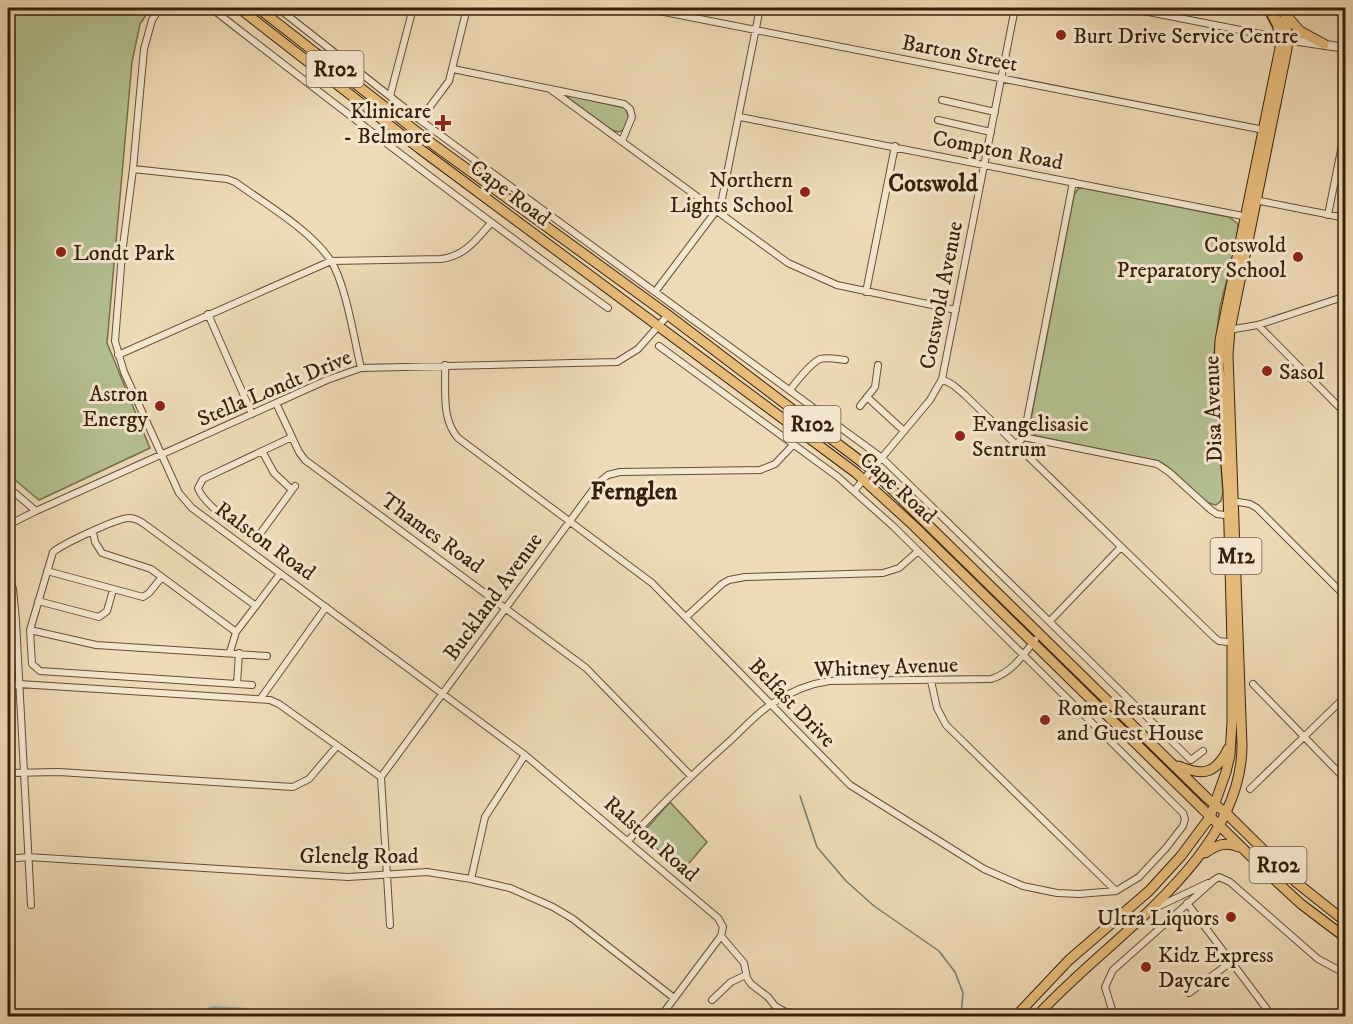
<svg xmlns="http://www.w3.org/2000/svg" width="1353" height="1024" font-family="'IM FELL DW Pica',serif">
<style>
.green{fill:#b4c091;stroke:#76704e;stroke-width:1.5}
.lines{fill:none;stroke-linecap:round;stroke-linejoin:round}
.stream{stroke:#737c71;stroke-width:1.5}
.river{stroke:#9bb9b5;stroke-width:10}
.minor-casing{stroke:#654e36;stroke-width:8}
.tertiary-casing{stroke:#654e36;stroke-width:10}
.primary-casing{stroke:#37200b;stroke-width:11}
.motorway-casing{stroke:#37200b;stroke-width:13}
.minor{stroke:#f4e7d0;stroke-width:6}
.tertiary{stroke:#f4e7d0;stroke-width:8}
.primary{stroke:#e7bd7b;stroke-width:9}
.motorway{stroke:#e7bd7b;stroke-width:10}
.poi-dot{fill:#8f2418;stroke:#f4e7d0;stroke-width:2}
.labels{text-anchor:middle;stroke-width:6;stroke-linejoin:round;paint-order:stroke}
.shield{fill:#f4e7d0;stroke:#705c46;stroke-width:1.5}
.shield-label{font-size:21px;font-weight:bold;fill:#37200b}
.poi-label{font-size:22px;fill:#37200b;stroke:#f4e7d0;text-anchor:start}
.street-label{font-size:22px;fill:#37200b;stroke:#f4e7d0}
.neighbourhood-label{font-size:24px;font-weight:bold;fill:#37200b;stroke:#f4e7d0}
</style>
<rect width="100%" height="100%" fill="#eedab6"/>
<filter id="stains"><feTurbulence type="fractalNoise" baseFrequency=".00333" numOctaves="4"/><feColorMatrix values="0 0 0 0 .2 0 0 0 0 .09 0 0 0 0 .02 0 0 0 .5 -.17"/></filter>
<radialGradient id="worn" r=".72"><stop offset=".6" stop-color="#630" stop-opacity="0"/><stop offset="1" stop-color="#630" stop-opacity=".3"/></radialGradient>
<path class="green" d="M8,8h143l-11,16 -8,38 -25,281 43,105 -111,52 -31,-26z
M568,95l57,13 4,10 -5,12 -6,2 -6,-2 -45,-33z
M1083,188l146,29 9,7 -1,16 -17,67 -7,54 10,131 -2,9 -5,4c-22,-3 -37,-35 -58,-44l-122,-25 -7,-7 45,-234 4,-6z
M14,623l4,58 -10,3v-58z
M670,802l37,40 -23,27 -44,-33z"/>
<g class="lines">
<path class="stream" d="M800,796l17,51 29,34 28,25 65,45 16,21 8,21 -2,23
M1059,1016l3,-5"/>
<path class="river" d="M200,1016l14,-5 33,2 3,3"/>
<defs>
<path id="minor" d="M160,8l-8,12 -8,29 -11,120 -11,85 -7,87 9,31 55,121 13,15 333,247 193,163 5,9 -2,9 -60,80
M211,8c131,102 262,203 397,300
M278,8l142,112 462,338 309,302 12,-9
M644,8l620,122
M1128,8l138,27
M453,69l171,35 6,5 2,8 -10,24
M550,89l238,174 49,22 119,25
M390,96l23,-88
M942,100l53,12
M740,117l508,100
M420,120l29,-39 18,-73
M938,120l53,12
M133,169l94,10 8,3c29,21 77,49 96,79 15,24 23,78 30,107
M1255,200l91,18
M1328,215l18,-90
M655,292l61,-81 6,-12 38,-191
M866,292l29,-146
M208,314l44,100
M1258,325l88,89
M1228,330l30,-5 88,-29
M118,355l213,-94 110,-2c24,-3 35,-19 50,-36
M445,365c1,24 -4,54 13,73l194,145 198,202 134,84 39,17 34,7 22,1 37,-3 23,-14 27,-29 17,-22 2,-7 -2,-6 -289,-286 -56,-50 -179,-131
M942,379l11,6 12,10 249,242 5,4 17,2
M790,390c6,-8 20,-26 30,-31 7,-2 17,0 25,1
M867,397l37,34
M276,403l23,49 6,8 281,208 105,108
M860,406l15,-19 3,-22
M292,437l-89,42 -5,9c4,14 45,47 59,50l38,-52
M1023,437l134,27 12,8 42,38 6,4 15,2
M1015,444l6,-4 4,-10 48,-248
M262,451l12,22 18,17
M8,487l28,24 291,-131 34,-12 256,-6 21,-13 30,-34
M854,491l76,-91 12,-21 73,-371
M1232,501l18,3 7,4 89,89
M8,525l28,-14
M93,532l2,10 7,11 49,16 85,63
M8,571l5,18 3,32 15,284
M47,571l96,26 6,-4 13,-16
M38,601l61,16 8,-6 6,-21
M686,617l36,-33 7,-4 16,-3 138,-4 16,-5 18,-16
M1050,621l70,-73
M30,630l23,-78c10,-8 64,-34 76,-34 7,0 13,4 18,8l109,80
M230,652l6,-20 44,-58
M931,681l6,27 9,17 170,166
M237,684l2,-31
M1253,684l93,96
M252,685l-212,-14 -8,-7 -2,-34 66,15 171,11
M8,686l11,-2 251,16 9,4 102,73
M261,698l65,-91
M8,773l51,-1 234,15 16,-8 28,-33
M1250,789l96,-93
M629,840c32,-36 66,-68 102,-100 13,-12 27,-28 42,-37 17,-11 35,-19 56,-22l162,-2c20,-6 31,-22 44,-39
M8,859l20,-2 320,20 79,-5 44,7 39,9 43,19 20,12 101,79
M471,879l14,-62 40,-62
M1187,903l85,113
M1155,908l53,-25
M390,925l-9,-148 217,-294 10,-8 12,-3 140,-2 15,-6 18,-19
M721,936l23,27 3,15 4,6 17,13 7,9 18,10
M1189,993l42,-31
M712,1000l19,-18 15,-7
M1114,1016l-9,-29 8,-17 101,-90 5,-3 11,5 88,77 28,15"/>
<path id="tertiary" d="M1285,39l61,9"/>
<path id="primary" d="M239,8l181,141 436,324 58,53 362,355 25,23 45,34
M258,8l176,137 234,170 203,154 336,329 19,15 71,70 49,39
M1286,15l14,16 24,13
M1179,766c25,11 37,7 49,-17
M1205,853c12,-8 20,-12 34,-6
M1016,1016l53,-56 80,-69 32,-35 29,-39 16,-45 4,-17 2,-33v-79l-4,-152 -9,-124 1,-27 60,-292 -3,-28
M1037,1016c69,-77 204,-156 205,-270l-14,-391 2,-25 57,-281 1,-9 -4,-32"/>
<path id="motorway" d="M1269,8l9,17"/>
</defs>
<use href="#minor" class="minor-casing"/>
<use href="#tertiary" class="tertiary-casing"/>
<use href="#primary" class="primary-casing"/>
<use href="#motorway" class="motorway-casing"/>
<use href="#minor" class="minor"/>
<use href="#tertiary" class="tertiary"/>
<use href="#primary" class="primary"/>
<use href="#motorway" class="motorway"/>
</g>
<g class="poi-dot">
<circle cx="1061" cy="35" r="6"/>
<path d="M440 114h6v6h6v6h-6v6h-6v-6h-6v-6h6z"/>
<circle cx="805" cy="192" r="6"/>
<circle cx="61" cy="252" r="6"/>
<circle cx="1298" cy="257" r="6"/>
<circle cx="1267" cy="371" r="6"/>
<circle cx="160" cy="406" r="6"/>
<circle cx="960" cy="436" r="6"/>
<circle cx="1045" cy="720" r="6"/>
<circle cx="1231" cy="917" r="6"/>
<circle cx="1146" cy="967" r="6"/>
</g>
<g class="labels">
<g class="shield">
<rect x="306.5" y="51" width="57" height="36" rx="4.5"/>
<rect x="783.5" y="406" width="57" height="36" rx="4.5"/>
<rect x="1210.5" y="538" width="51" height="36" rx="4.5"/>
<rect x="1249.5" y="847" width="57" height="36" rx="4.5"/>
</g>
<g class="shield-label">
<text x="335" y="76">R102</text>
<text x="812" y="431">R102</text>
<text x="1236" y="563">M12</text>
<text x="1278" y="872">R102</text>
</g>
<g class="poi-label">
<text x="1073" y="43">Burt Drive Service Centre</text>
<text x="431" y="118" text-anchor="end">Klinicare<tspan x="431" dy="25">- Belmore</tspan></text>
<text x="793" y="187" text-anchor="end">Northern<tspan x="793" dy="25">Lights School</tspan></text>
<text x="1286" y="252" text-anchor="end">Cotswold<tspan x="1286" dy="25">Preparatory School</tspan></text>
<text x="73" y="260">Londt Park</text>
<text x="1279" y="379">Sasol</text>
<text x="148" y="401" text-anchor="end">Astron<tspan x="148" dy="25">Energy</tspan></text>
<text x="972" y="431">Evangelisasie<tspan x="972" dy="25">Sentrum</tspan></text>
<text x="1057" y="715">Rome Restaurant<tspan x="1057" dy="25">and Guest House</tspan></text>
<text x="1219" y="925" text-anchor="end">Ultra Liquors</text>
<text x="1158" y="962">Kidz Express<tspan x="1158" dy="25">Daycare</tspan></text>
</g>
<g class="street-label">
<text transform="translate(960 52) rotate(11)" y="8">Barton Street</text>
<text transform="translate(998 149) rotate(11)" y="8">Compton Road</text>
<text transform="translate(511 192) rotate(37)" y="8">Cape Road</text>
<text transform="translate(940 295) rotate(-79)" y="8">Cotswold Avenue</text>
<text transform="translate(274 387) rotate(-23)" y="8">Stella Londt Drive</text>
<text transform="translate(1212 409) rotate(-92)" y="8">Disa Avenue</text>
<text transform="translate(899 487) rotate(42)" y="8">Cape Road</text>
<text transform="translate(433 532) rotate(36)" y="8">Thames Road</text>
<text transform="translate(266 540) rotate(36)" y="8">Ralston Road</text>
<text transform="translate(492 596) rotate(-54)" y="8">Buckland Avenue</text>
<text transform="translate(886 666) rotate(-2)" y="8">Whitney Avenue</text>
<text transform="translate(793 702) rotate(46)" y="8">Belfast Drive</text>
<text transform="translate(652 838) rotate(41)" y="8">Ralston Road</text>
<text x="359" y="863">Glenelg Road</text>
</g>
<g class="neighbourhood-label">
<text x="933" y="191">Cotswold</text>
<text x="634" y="499">Fernglen</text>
</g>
</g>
<rect width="1353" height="1024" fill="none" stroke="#eedab6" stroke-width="30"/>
<rect x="9" y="9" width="1335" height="1006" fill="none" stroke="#37200b" stroke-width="3"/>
<rect x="15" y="15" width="1323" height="994" fill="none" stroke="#37200b" stroke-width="1.5"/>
<rect width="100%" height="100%" filter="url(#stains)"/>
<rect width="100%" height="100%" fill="url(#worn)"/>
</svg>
